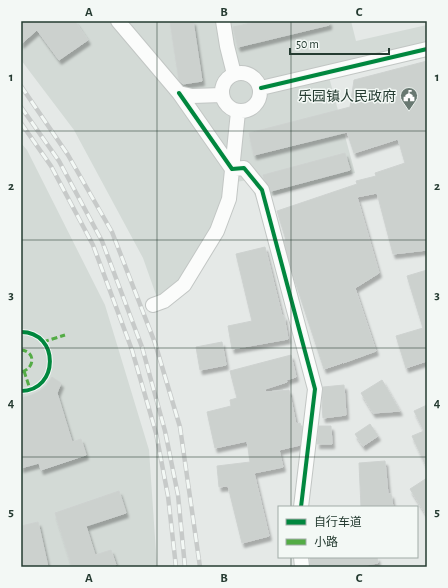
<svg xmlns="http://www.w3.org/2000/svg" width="448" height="588" font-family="'Alegreya Sans','Noto Sans SC',sans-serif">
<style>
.built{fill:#d3dad6}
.building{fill:#ccd1ce;stroke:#ced2d0;filter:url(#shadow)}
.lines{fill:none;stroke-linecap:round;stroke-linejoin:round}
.minor-casing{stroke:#c2c6c4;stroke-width:16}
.minor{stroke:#fbfcfb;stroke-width:14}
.rail-casing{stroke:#c7cac9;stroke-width:4.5}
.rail{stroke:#f3f8f5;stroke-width:3;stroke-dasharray:9;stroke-linecap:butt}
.quiet{stroke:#53ac45;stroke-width:3;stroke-dasharray:6 3;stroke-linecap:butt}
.cycleway-casing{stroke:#f3f8f5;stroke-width:6}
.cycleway{stroke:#00873e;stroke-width:4}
.grid{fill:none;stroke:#253b31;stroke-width:1;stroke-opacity:0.55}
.labels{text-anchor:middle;stroke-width:3;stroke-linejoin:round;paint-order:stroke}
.poi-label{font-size:14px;fill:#253b31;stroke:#f3f8f5;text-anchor:end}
.neatline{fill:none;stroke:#253b31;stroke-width:1.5}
.grid-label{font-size:13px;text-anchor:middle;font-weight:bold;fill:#253b31}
</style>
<defs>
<filter id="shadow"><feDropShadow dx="2.5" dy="4.5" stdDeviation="1" flood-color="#0004"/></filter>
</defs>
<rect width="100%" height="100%" fill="#e5e9e7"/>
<path class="built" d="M21,21h330l5,20 71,-16v29l-98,23 26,96 -98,27 -9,-20 -12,2 -12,51 -35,58 -28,18 -18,-51 -69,-128 -53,-70z
M21,143l6,7 78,155 44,145 8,117h-136z"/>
<path class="building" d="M21,21h54l13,19 -29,20 -22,-30 -16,14z
M170,21h23l9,60 -19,3 -4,-4z
M260,21h69v4l-91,22 -5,-20z
M427,61v189l-34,4 -16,-61 -20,4 22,76 -24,15 21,63 -33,12 -1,-2v2l-18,6 -31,-94 -9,-34 2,-1 -9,-29 80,-27 -1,-3 20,-5 -1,-3 30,-10 -7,-24 -44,14 -7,-21 -93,23 -5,-22 101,-26 4,-27z
M345,153l5,17 -79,21 -2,-6 -5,-6 -1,-4z
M265,247l17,69h2l4,23 -56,10 -4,-23 24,-5 -16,-67z
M427,270v91l-21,7 -10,-32 27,-8 -16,-52z
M222,342l4,23 -26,5 -4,-23z
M291,355l5,22 -10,3 1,2 -22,7 1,3 23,-2 7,34 4,-1 1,3h1l-2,19 -21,5 4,17 -29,6 15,63 -27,7 -14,-57 -9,1 -2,-21 33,-4 -3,-21 -32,7 -8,-36 24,-6 -1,-6 7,-2 -7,-27z
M52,377l9,6 -4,10 15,49 9,-3 5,16 -45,15 -2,-7 -18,5v-70l11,-3 8,-4 6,-5z
M382,380l18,31 -27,2 -12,-20z
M344,385l2,30 -23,3 -1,-12 1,-19z
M427,405v63l-15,-32 12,-5 -10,-20z
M370,424l8,12 -15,10 -8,-12z
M319,426h12l1,18h-15z
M385,461l3,33h3l2,13h-32l-2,-44z
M427,478v38l-17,-27z
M119,491l7,22 -40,13 9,29 16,-5 5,15 -6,2h-38l-17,-54z
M38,522l10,45h-27v-41z
M310,557h67l1,6 -25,4h-43z"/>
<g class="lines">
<defs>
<path id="minor" d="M118,21l61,72 13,3 30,-1
M223,21l4,25 7,28
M222 92a19 19 0 1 1 38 0a19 19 0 1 1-38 0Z
M261,88l166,-39
M179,93l53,76 12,-1 18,22 53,199 -14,118
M153,305l11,-4 20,-16 33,-54 12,-32 9,-87
M301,557l1,10"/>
</defs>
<use href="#minor" class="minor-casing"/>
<use href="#minor" class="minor"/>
<defs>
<path id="rail" d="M21,86l47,69 44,77 43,111 25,84 20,140
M21,107l38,54 43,80 40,106 23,84 13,64 7,72
M21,123l30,43 42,79 39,105 24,83 12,63 8,71"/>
</defs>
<use href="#rail" class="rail-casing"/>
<use href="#rail" class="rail"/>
<path class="quiet" d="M43,342l22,-7
M21,350c15,1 14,19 0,22
M24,371l6,18"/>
<defs>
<path id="cycleway" d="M261,88l166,-39
M179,93l53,76 12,-1 18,22 53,199 -14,118
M21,332c39,0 38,59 0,59"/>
</defs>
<use href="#cycleway" class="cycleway-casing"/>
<use href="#cycleway" class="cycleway"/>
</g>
<path class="grid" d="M157,21v546M291,21v486M21,131h406M21,240h406M21,348h406M21,457h406M291,557v10"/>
<defs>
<symbol id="civic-pin" viewBox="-11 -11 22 30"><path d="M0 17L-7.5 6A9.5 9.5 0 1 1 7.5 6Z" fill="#687871" stroke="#f3f8f5"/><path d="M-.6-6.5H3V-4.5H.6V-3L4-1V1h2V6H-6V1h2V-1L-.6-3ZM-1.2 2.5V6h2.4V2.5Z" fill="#fff"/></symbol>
</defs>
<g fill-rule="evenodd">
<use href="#civic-pin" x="399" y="86" width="20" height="27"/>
</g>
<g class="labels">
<g class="poi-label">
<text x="396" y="101">乐园镇人民政府</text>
</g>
</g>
<rect width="448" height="588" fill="none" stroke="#f3f8f5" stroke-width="44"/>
<rect x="278" y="506" width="140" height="52" fill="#f3f8f5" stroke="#a1aca7"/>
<rect x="286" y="519" width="20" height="6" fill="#00873e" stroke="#a1aca7"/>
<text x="314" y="526" font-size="12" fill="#253b31">自行车道</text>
<rect x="286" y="539" width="20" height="6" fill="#53ac45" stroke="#a1aca7"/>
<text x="314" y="546" font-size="12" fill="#253b31">小路</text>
<path d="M290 48v6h99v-6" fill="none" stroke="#253b31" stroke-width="2"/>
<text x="296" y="48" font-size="12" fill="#253b31" stroke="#f3f8f5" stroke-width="3" paint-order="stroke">50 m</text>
<rect x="22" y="22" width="404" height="544" class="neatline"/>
<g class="grid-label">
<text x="89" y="16">A</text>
<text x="224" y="16">B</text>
<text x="359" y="16">C</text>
<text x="11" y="81">1</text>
<text x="437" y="81">1</text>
<text x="11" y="190">2</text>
<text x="437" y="190">2</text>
<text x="11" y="299">3</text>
<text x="437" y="299">3</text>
<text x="11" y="407">4</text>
<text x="437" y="407">4</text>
<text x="11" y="516">5</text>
<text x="437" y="516">5</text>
<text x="89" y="582">A</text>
<text x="224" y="582">B</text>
<text x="359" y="582">C</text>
</g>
</svg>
